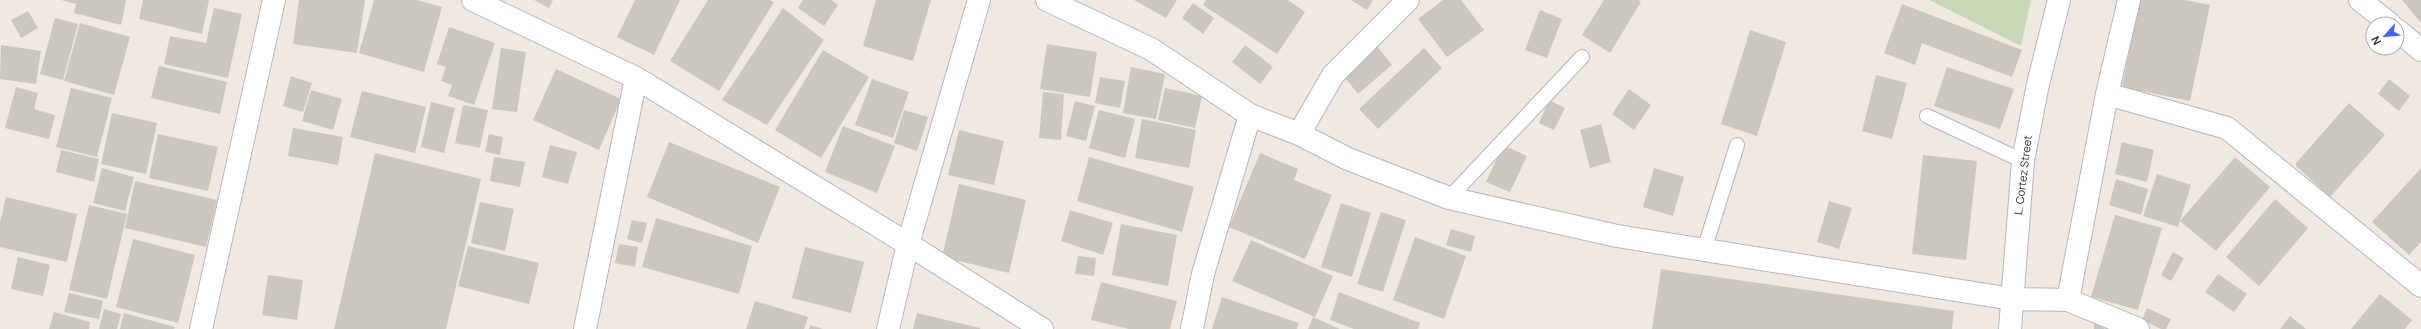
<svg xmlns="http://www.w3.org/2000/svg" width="2421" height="329" font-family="Manrope,sans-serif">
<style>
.cemetery{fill:#c8d9b8}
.building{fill:#cbc7bf}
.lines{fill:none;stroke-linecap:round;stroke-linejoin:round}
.lane-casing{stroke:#b4b7c1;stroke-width:16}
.street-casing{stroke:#b4b7c1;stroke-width:24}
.secondary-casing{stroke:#b4b7c1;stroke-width:24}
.lane{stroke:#fff;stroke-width:14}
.street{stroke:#fff;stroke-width:22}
.secondary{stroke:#fff;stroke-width:22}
.labels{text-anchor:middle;stroke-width:3;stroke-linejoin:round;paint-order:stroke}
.street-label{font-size:11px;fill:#2e2e2e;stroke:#fff}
</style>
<rect width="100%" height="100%" fill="#efe9e1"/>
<path class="cemetery" d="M1929,0h102l-10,46z"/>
<path class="building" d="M61,0h65l-5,25 -47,-12 2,-9z
M143,0h66l-7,34 -63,-15z
M299,0h66l-8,53 -64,-9z
M374,0h43l25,7 -18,65 -65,-19z
M534,0h19l-4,8z
M635,0h45l-26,55 -37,-18z
M708,0h62l4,2 -55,89 -49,-30z
M803,0h28l7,5 -14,21 -26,-18z
M876,0h55l-18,61 -50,-15z
M1134,0h43l-11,18z
M1206,0h82l17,12 -28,42 -74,-49z
M1351,0h22l-6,10z
M1443,0h18l23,30 -37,27 -29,-38z
M1604,0h34l3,2 -31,51 -28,-18z
M2139,0h46l25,5 -20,96 -68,-14z
M2402,0h19v23z
M1193,3l21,15 -11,16 -21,-16z
M1902,4l120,46 -10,27 -90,-34 -7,22 -31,-12z
M214,8l28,6 -14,64 -64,-14 6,-28 36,7z
M783,8l41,32 -57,85 -45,-25z
M1540,10l22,9 -15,39 -22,-8z
M28,11l10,17 -17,10 -10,-18z
M55,18l23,6 -15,56 -23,-6z
M80,23l50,14 -16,58 -50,-14z
M449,27l46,16 -21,62 -26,-9 4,-11 -11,-4 5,-14 -9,-3z
M1750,30l36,12 -29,94 -36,-12z
M1047,44l50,8 -7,45 -50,-8z
M1,45l40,6 -5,33 -36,-5z
M1245,45l28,22 -13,17 -28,-22z
M1377,46l15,19 -34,29 -16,-20z
M501,48l25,4 -9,60 -25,-3z
M1424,48l18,20 -64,61 -19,-20z
M823,50l46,27 -48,81 -46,-28z
M159,66l68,16 -7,32 -69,-16z
M1131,67l34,7 -9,45 -33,-6z
M1947,67l67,22 -14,40 -66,-23z
M556,69l65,30 -22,51 -66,-30z
M1876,75l31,8 -15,56 -30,-8z
M291,76l21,7 -9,29 -20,-6z
M1100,77l25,4 -5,27 -25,-5z
M872,79l37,13 -16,46 -38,-13z
M2389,79l21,17 -11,15 -21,-17z
M16,87l22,6 -4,16 21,6 -6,24 -44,-11z
M71,88l41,10 -15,59 -41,-10z
M1165,88l37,8 -7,32 -37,-8z
M1629,89l22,16 -17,25 -22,-16z
M311,90l31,9 -9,31 -31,-9z
M362,91l64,16 -11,46 -65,-16z
M1043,92l21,2 -3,46 -22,-2z
M1549,100l16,8 -11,22 -15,-7z
M1075,101l20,5 -9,35 -20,-5z
M431,102l24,6 -11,45 -23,-6z
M2349,103l36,32 -55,62 -34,-31v-3z
M463,105l25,5 -8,38 -25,-5z
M904,110l24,7 -11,34 -23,-8z
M1099,110l36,9 -10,39 -36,-10z
M112,113l45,10 -11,51 -45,-10z
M1142,119l54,11 -7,38 -54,-10z
M1601,124l10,38 -21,6 -10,-38z
M843,126l52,20 -18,47 -52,-21z
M293,128l50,9 -5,28 -50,-9z
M959,130l45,11 -10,44 -46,-10z
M158,134l60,13 -10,44 -59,-13z
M489,134l14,3 -3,18 -15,-3z
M669,142l111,45 -22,56 -111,-46z
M2122,142l32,8 -7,32 -32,-8z
M550,145l27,7 -9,32 -26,-7z
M1503,145l24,11 -17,36 -24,-10z
M61,150l38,9 -5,23 -38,-10z
M375,153l106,26 -35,150h-112z
M1260,153l38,16 -4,11 38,15 -27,64 -76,-32z
M1923,155l54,6 -11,99 -54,-6z
M494,157l31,5 -5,25 -30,-6z
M1089,157l105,30 -12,45 -105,-31z
M2235,157l35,30 -54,64 -36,-30z
M102,168l32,9 -9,34 -32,-8z
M1654,168l30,9 -11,39 -30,-9z
M2421,168v74l-12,13 -37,-33z
M2157,174l34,11 -13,42 -35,-11z
M2116,179l32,10 -7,26 -32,-10z
M135,181l82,19 -11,47 -81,-19z
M959,184l67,16 -17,73 -67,-16z
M6,197l71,17 -10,48 -67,-15v-24z
M2275,199l33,29 -49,58 -33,-29z
M1829,201l23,7 -13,41 -22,-7z
M480,202l34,7 -9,42 -34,-8z
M1341,203l30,10 -19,64 -31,-10z
M89,205l38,9 -20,85 -38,-9z
M1070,210l43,13 -10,32 -42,-14z
M1381,212l25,8 -23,72 -26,-8z
M2115,215l47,13 -24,82 -47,-13z
M656,218l96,28 -13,48 -97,-27z
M632,220l15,3 -5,20 -15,-4z
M1121,224l56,11 -9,51 -56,-11z
M1451,229l24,7 -4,16 -25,-7z
M1415,237l51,19 -22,63 -51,-19z
M133,239l62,16 -17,68 -62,-16z
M1251,240l82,36 -18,41 -83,-36z
M619,244l19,3 -3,20 -20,-4z
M468,246l71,17 -10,41 -71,-18z
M805,247l59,15 -13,51 -59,-15z
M2173,252l11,6 -13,23 -10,-6z
M1078,256l18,2 -2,18 -19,-2z
M18,257l32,8 -7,31 -32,-7z
M1661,269l293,42 -2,18h-300z
M2218,274l29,20 -13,18 -29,-20z
M268,275l35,5 -6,40 -35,-5z
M1101,282l76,19 -7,28h-41l-38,-9z
M1339,292l81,31 -2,6h-64l-24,-9z
M69,293l34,8 -4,18 -35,-7z
M2380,294l32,26 -7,9h-54z
M1222,297l77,26 -2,6h-85z
M755,301l53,16 -4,12h-58z
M2147,308l24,11 -5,10h-5l-19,-9z
M104,309l17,5 -4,15h-18z
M54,312l36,10 -1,7h-40z
M124,313l51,14 -1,2h-54z
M917,313l63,15v1h-67z
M2290,316l16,13h-26z
M1313,317l27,12h-32z
M2094,322l11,7h-11z
M810,325l13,4h-14z"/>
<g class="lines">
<defs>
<path id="lane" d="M1927,116l96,45
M1449,198l133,-141
M1704,250l33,-105"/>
<path id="street" d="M473,0l163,78 272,166 134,85
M2360,0l30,24
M2397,30l24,20
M2107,94l120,34 194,158
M1299,134l34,-59 75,-75
M2012,299l56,1 70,29
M2068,300l39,-206 22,-94
M201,329l73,-329
M585,329l51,-251
M1192,329l11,-55 47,-159"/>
<path id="secondary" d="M1047,0l104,49 99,66 49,19 49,25 101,39 168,38 395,63
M888,329l20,-85 71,-244
M2010,329l13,-168 15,-77 21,-84"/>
</defs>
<use href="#lane" class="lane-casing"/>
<use href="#street" class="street-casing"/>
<use href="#secondary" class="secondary-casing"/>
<use href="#lane" class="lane"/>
<use href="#street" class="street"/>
<use href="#secondary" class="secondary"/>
</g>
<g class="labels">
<g class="street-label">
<text transform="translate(2023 175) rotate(-83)" y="4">L. Cortez Street</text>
</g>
</g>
<g transform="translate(2385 36) rotate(243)"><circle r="19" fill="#ffffff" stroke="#ababab"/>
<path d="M0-3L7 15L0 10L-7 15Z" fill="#4264fb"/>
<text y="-6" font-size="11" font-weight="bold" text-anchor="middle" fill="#2e2e2e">N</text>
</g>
</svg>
